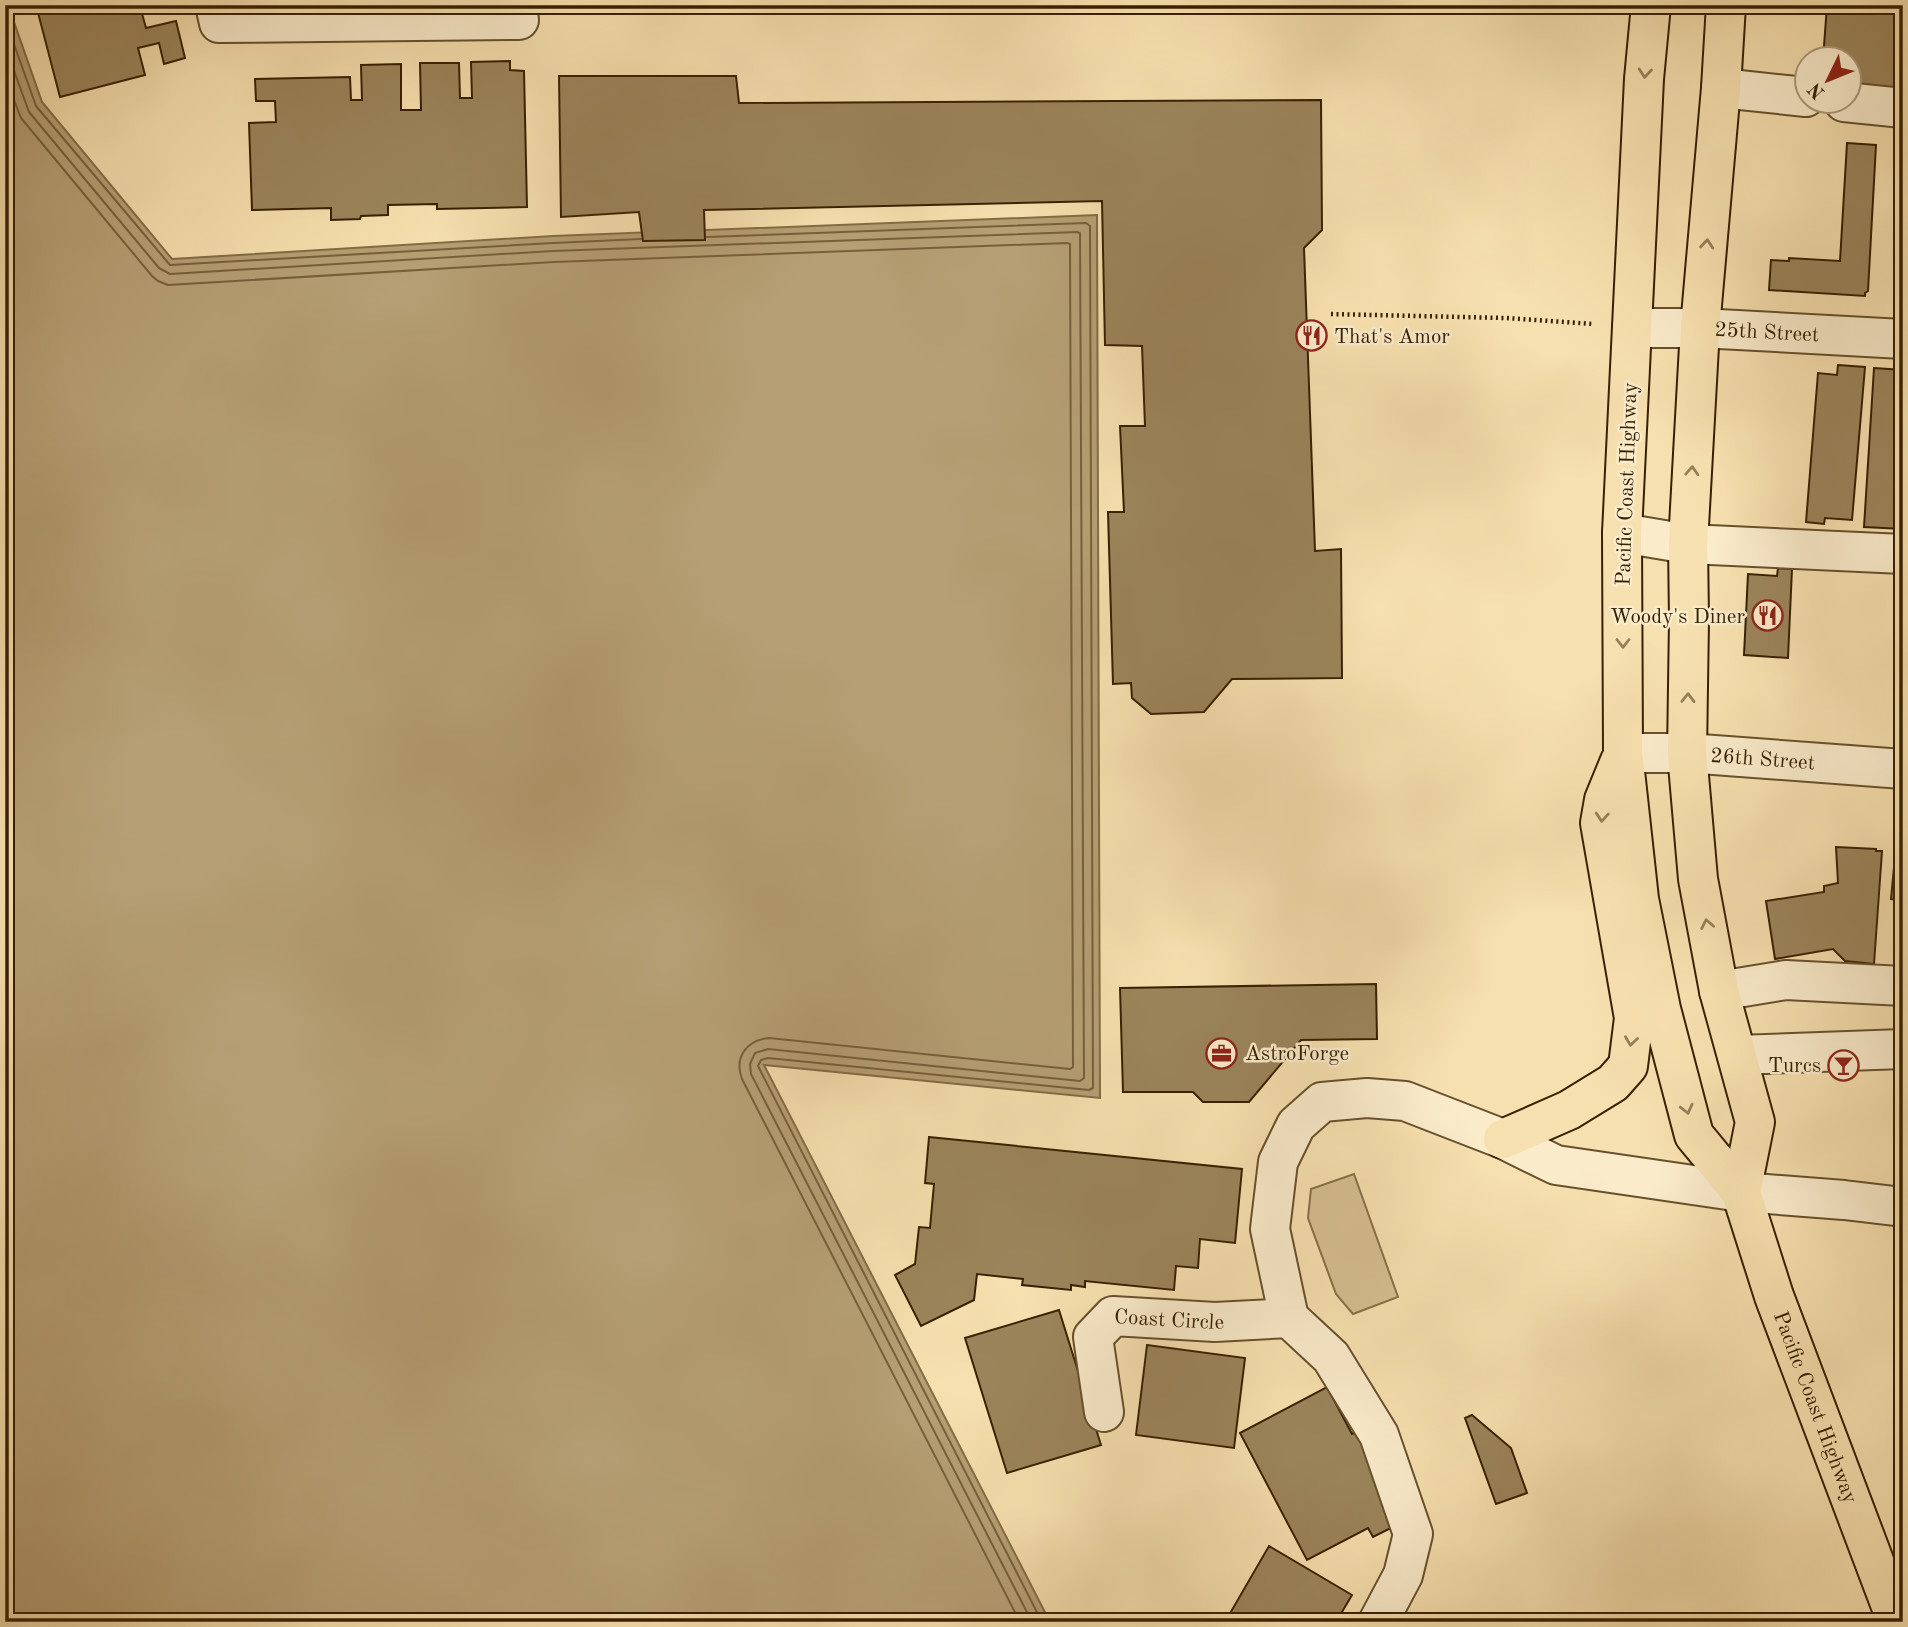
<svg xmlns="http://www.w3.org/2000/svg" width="1908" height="1627" font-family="'Old Standard TT',serif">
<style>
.green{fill:#d6bf91;stroke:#867049;stroke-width:2}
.water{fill:#b69f74;stroke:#836c46;stroke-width:2}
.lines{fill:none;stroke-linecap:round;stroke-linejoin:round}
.shore{stroke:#76603a;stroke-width:2}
.building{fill:#9b845b;stroke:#372001;stroke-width:2}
.minor-casing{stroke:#67502c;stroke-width:42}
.highway-casing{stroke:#372001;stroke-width:42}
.path{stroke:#372001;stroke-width:4.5;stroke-dasharray:2 3.5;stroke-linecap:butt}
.minor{stroke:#faebcb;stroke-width:38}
.highway{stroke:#f7e0af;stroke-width:38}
.oneway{stroke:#978058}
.labels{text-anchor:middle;stroke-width:5;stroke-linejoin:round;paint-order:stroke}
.street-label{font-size:21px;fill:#372001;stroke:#faebcb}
.poi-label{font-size:21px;fill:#372001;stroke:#faebcb;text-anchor:start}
</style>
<rect width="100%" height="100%" fill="#f7e0af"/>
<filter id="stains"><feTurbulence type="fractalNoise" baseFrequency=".00286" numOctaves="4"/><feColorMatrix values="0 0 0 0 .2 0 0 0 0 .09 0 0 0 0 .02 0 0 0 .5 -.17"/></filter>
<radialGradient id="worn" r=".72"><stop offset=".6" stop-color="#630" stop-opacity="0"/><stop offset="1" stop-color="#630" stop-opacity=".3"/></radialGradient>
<path class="green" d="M1354,1174l44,123 -45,17 -17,-20 -28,-76 3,-29z"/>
<path class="water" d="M5,5h3l34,97 130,157 381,-23 544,-21 3,883 -336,-33 286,557h-1045z"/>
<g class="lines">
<path class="shore" d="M5,19l31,87 134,159 383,-22 88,-4
M5,46l24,66 130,156 11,6 383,-23 524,-19 3,1 4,845 -4,3 -312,-32 -13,4 -5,11 1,10 281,548
M5,77l16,41 131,158 6,5 10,4 386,-23 513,-19 3,1 3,823 -3,2 -301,-31c-23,2 -35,20 -27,41l278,543
M707,237l379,-14 4,3 3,862 -4,2 -321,-32 -7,2 -3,6 284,556"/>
</g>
<path class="building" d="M36,5h124l-19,5 5,18 30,-7 9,37 -21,6 -5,-21 -21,5 7,27 -85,22z
M1827,5h76v94l-55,-4v-35h-25z
M510,61v9l14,1 3,136 -90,2v-5l-49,1v10l-27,1 -1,3 -29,1v-12l-79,2 -3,-87 27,-1 -1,-21h-19l-1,-22 95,-2 1,23h11l-1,-35 40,-1v46h20l-1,-47h39l1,35h12l-1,-36z
M559,76h177l3,27 582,-3 1,130 -18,18 11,303 26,-2 1,129 -110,1 -28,33 -53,2 -19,-16 -1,-15 -18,1 -5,-172h16l-4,-86h25l-3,-80 -37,-1 -3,-144 -398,9 1,30 -62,1 -4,-29 -78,5z
M1847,143l29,2 -8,146 -3,2v3l-96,-6 2,-30 18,1v-3l51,3z
M1838,365l27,2 -13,153 -27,-2 -1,6 -18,-2 12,-149 19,2z
M1874,368l29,2v159l-39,-2z
M1778,568l14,1 -4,89 -44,-3 4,-81 29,2z
M1899,813h4v131h-4l3,-44 -11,-1z
M1836,847l40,2v2h6l-8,113 -29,-3 -12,-12 -58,10 -9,-58 58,-9v-6l14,-3z
M1376,984l1,55 -76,1 -52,62h-46l-10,-10h-70l-3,-104z
M929,1137l313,32 -7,74 -35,-4 -2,29 -22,-2 -2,24 -89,-9v6l-14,-2v5l-49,-5 1,-6 -46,-5 -3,26 -53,26 -26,-51 20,-11 4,-37 11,1 4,-44 -9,-1z
M1059,1310l42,135 -94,28 -42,-135z
M1147,1345l98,13 -11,90 -98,-13z
M1327,1387l25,47 4,-2 21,40 22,52 -26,13 -5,-9 -61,32 -67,-127z
M1472,1415l39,33 16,45 -31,11 -31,-86z
M1269,1546l83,49 -16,27h-111z"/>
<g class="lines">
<defs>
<g id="minor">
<path d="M215,5l4,18 300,-3"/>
<path d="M1721,88l85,9"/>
<path d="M1844,102l59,6"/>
<path id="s1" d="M1632,328h68l203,11"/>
<path d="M1622,533l66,11 215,10"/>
<path id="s2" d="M1623,753h64l216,16"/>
<path d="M1719,991l67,-11 117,6"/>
<path d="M1737,1055l166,-6"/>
<path id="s3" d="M1104,1412l-11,-75 20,-21 102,6 74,-4"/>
<path d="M1378,1622l25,-47 10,-41 -34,-99 -48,-78 -42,-39 -19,-89 8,-67 18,-37 26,-23 45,-4 38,3 98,38 53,26 185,27 103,8 59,7"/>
</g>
<g id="highway">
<path id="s4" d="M1651,5l-7,74 -22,454 1,220 16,146 22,110 33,126 47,57 33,104 123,326"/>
<path d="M1726,5l-5,83 -21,240 -12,216 1,76 -2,133 11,126 21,112 36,131 -14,70"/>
<path d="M1503,1139l66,-29 44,-27 15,-17 6,-48 -34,-195 4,-23 16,-39"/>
</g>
</defs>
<use href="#minor" class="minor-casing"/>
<use href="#highway" class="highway-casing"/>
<path class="path" d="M1331,314l175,4 87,6"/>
<use href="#minor" class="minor"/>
<use href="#highway" class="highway"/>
</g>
<defs><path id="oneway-chevron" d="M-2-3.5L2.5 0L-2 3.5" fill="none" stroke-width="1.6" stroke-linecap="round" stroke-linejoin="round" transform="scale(1.75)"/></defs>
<g class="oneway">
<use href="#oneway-chevron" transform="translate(1645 73) rotate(95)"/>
<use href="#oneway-chevron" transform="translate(1707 244) rotate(-85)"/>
<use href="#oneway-chevron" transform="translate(1692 471) rotate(-87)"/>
<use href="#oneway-chevron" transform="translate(1623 643) rotate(90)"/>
<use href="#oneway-chevron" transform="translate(1688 698) rotate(-89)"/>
<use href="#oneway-chevron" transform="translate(1602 817) rotate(94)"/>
<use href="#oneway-chevron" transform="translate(1707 924) rotate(-101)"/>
<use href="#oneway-chevron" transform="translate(1631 1041) rotate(98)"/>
<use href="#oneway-chevron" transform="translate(1687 1109) rotate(76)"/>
</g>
<defs>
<symbol id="restaurant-ring" viewBox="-11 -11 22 22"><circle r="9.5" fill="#faebcb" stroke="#8f2418" stroke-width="1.5"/><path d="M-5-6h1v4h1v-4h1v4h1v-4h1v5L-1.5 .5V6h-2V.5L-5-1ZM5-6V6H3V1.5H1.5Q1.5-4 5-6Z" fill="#8f2418"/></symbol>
<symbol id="office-ring" viewBox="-11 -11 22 22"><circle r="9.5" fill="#faebcb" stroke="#8f2418" stroke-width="1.5"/><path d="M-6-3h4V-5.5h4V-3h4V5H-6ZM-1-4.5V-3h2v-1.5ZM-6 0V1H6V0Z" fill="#8f2418"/></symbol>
<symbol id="bar-ring" viewBox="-11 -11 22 22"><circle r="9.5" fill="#faebcb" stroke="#8f2418" stroke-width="1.5"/><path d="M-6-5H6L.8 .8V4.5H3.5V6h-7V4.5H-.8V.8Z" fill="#8f2418"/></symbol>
</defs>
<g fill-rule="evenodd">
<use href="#restaurant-ring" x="1294" y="318" width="35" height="35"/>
<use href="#restaurant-ring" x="1750" y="598" width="35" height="35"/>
<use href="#office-ring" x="1204" y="1036" width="35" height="35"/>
<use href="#bar-ring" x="1826" y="1048" width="35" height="35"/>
</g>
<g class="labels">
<g class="street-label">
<text dy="7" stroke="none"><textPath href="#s1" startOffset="135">25th Street</textPath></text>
<text transform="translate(1626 484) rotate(-88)" y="7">Pacific Coast Highway</text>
<text dy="7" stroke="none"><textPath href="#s2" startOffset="140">26th Street</textPath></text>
<text dy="7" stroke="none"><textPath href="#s3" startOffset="161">Coast Circle</textPath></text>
<text dy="7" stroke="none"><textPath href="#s4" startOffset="1440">Pacific Coast Highway</textPath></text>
</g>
<g class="poi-label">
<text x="1334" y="343">That's Amor</text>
<text x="1745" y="623" text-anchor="end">Woody's Diner</text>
<text x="1245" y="1060">AstroForge</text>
<text x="1821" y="1072" text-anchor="end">Turcs</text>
</g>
</g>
<rect width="1908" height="1627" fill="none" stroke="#f7e0af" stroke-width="28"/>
<rect x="7" y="7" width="1894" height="1613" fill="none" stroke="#372001" stroke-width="3.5"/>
<rect x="14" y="14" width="1880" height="1599" fill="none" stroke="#372001" stroke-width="2"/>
<g transform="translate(1828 80) rotate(227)"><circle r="33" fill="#faebcb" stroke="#ac9a7a" stroke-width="2"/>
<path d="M0-5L12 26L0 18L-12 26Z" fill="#8f2418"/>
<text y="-10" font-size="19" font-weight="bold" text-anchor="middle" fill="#372001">N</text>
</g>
<rect width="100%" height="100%" filter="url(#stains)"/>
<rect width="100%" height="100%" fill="url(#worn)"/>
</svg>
